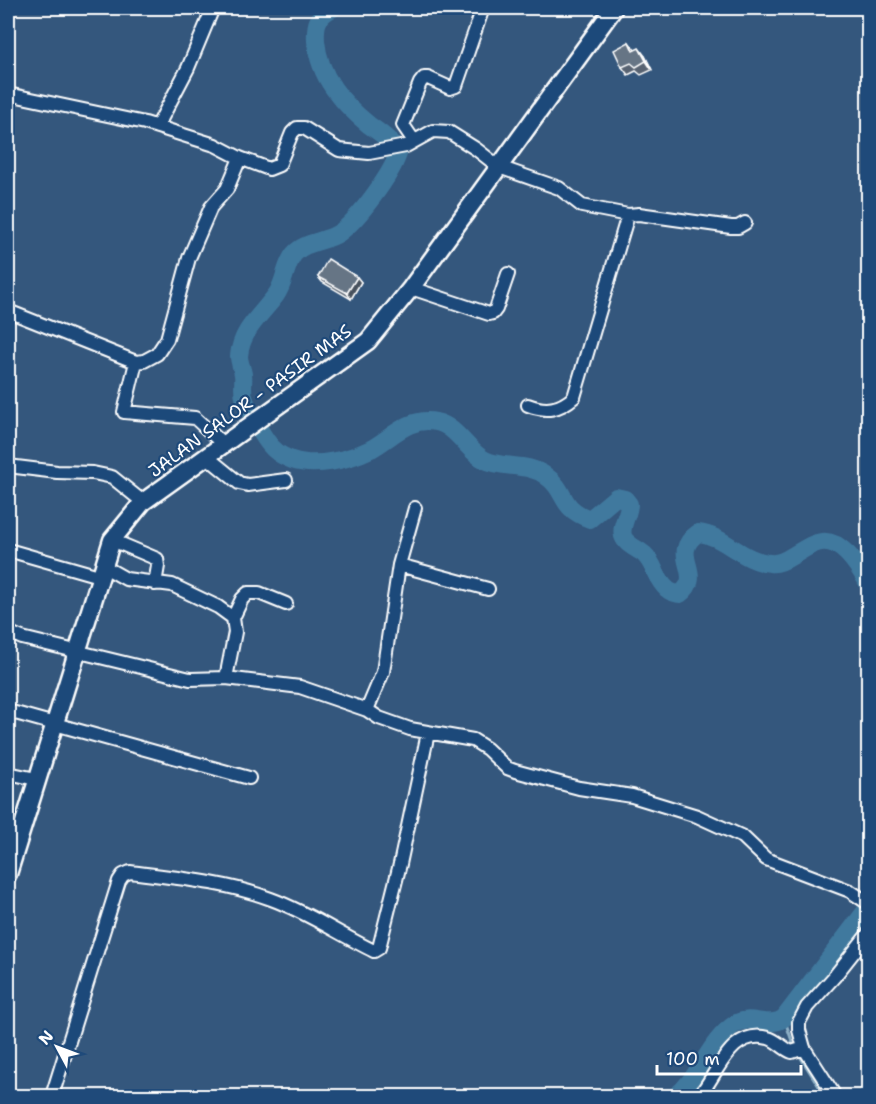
<svg xmlns="http://www.w3.org/2000/svg" width="876" height="1104" font-family="'Shantell Sans',sans-serif">
<style>
.lines{fill:none;stroke-linecap:round;stroke-linejoin:round}
.stream{stroke:#8dafc5;stroke-width:3}
.river{stroke:#41799e;stroke-width:18}
.street-casing{stroke:#fff;stroke-width:16}
.secondary-casing{stroke:#fff;stroke-width:21}
.street{stroke:#1f4a7a;stroke-width:12}
.secondary{stroke:#1f4a7a;stroke-width:16}
.wall{fill:#586472;stroke:#fff;stroke-width:1.5}
.shaded-wall{fill:#47515d;stroke:#fff;stroke-width:1.5}
.building{fill:#667485;stroke:#fff;stroke-width:1.5}
.labels{text-anchor:middle;stroke-width:4.5;stroke-linejoin:round;paint-order:stroke}
.street-label{font-size:18px;fill:#fff;stroke:#1f4a7a}
</style>
<rect width="100%" height="100%" fill="#34577d"/>
<filter id="ink" filterUnits="userSpaceOnUse"><feTurbulence type="fractalNoise" baseFrequency=".0167" numOctaves="2"/><feDisplacementMap in="SourceGraphic" scale="12" xChannelSelector="R" yChannelSelector="G"/><feConvolveMatrix kernelMatrix="1 2 1 2 8 2 1 2 1" color-interpolation-filters="sRGB"/></filter>
<g filter="url(#ink)">
<g class="lines">
<path class="stream" d="M784,1018l9,26
M801,1058l24,38"/>
<path class="river" d="M333,8c-16,8 -18,16 -17,33 3,36 26,62 53,84 11,8 23,15 29,29 -7,21 -40,66 -59,79 -13,9 -34,8 -45,21 -9,11 -9,29 -18,41 -14,19 -35,35 -37,61 0,6 3,12 4,18 1,7 -1,15 1,23 4,13 21,46 32,54 4,4 11,7 16,9 24,8 56,0 79,-11 20,-11 39,-33 65,-27 21,4 31,29 49,38 18,9 42,2 61,16 22,15 12,32 44,43l26,-22 9,2 4,5c0,11 -9,21 -6,32 3,9 14,12 21,18 11,10 11,25 23,35 4,4 8,4 13,5 27,-20 -13,-39 18,-61 26,2 45,29 72,30 8,1 16,-3 22,-7 8,-4 17,-11 25,-13 23,-8 42,24 51,40
M676,1096c24,-19 33,-55 59,-72 15,-10 34,5 49,-6l84,-110"/>
<defs>
<path id="street" d="M8,94l137,29 70,22 25,13 29,11 10,-4 13,-32 5,-5h7l35,22 30,3 37,-7 27,-15 16,1 27,17 23,18 60,21 23,18 46,9 11,-1 92,13h7l7,-4
M157,127l31,-59 25,-60
M414,141l-11,-16 17,-42 4,-5h4l22,10 6,-2 27,-78
M411,288l78,26 4,-1 3,-4 12,-35
M8,311l128,51 8,-1 13,-7 10,-15 22,-81 22,-51 16,-18 13,-31
M136,362l-12,50 71,6 28,26
M528,405c18,7 31,5 46,-8l54,-182
M206,456l33,27 9,2 38,-5
M8,466l49,6 36,1 19,4 31,25
M112,540l45,19 1,7 -3,18
M8,550l91,26
M399,565l89,24
M103,566l23,13 46,6 46,22 15,11
M8,632l14,6 168,41 36,-1 74,9 67,23 12,8 31,11 63,11 14,9 20,19 8,3 64,17 53,8 65,20 46,21 23,22 84,32 18,12
M226,678l9,-46 -2,-14 9,-19 6,-6h11l27,11
M367,710l16,-38 16,-107 16,-57
M8,711l241,67
M8,773l28,6
M52,1096l67,-215 4,-6 7,-3c47,6 96,10 141,27 36,13 68,35 103,52l5,-3 21,-84 28,-131
M699,1096c19,-22 31,-68 69,-58 9,2 15,11 24,14l12,-4
M835,1096l-31,-48 -5,-18v-8l8,-15 27,-30 34,-43"/>
<path id="secondary" d="M8,874l104,-334 31,-38 225,-161 43,-53 203,-280"/>
</defs>
<use href="#street" class="street-casing"/>
<use href="#secondary" class="secondary-casing"/>
<use href="#street" class="street"/>
<use href="#secondary" class="secondary"/>
</g>
<path class="wall" d="M629,42l6,8 10,6 7,14 -11,5 -5,-4 -8,4 -6,-8z
M318,277h39l4,5 -10,17 -29,-17z"/>
<path class="shaded-wall" d="M639,48l6,8 7,14 -6,-9z
M357,277l4,5 -10,17 -4,-6z"/>
<path class="building" d="M629,42l4,9 6,-3 7,13 -10,6 -5,-4 -9,4 -8,-17z
M328,259l29,18 -10,16 -29,-16z"/>
</g>
<g class="labels">
<g class="street-label">
<text transform="translate(250 401) rotate(-36)" y="6">JALAN SALOR - PASIR MAS</text>
</g>
</g>
<rect width="876" height="1104" fill="none" stroke="#1f4a7a" stroke-width="30"/>
<rect x="15" y="15" width="846" height="1074" fill="none" stroke="#fff" stroke-width="2" filter="url(#ink)"/>
<g transform="translate(57 1047) rotate(311)" stroke="#1f4a7a" stroke-width="4.5" paint-order="stroke">
<path d="M0-4.5L10 22L0 15L-10 22Z" fill="#ffffff"/>
<text y="-9" font-size="16" font-weight="bold" text-anchor="middle" fill="#ffffff">N</text>
</g>
<path d="M657 1065v9h144v-9" fill="none" stroke="#ffffff" stroke-width="3"/>
<text x="666" y="1065" font-size="18" fill="#ffffff" stroke="#1f4a7a" stroke-width="4.5" paint-order="stroke">100 m</text>
</svg>
